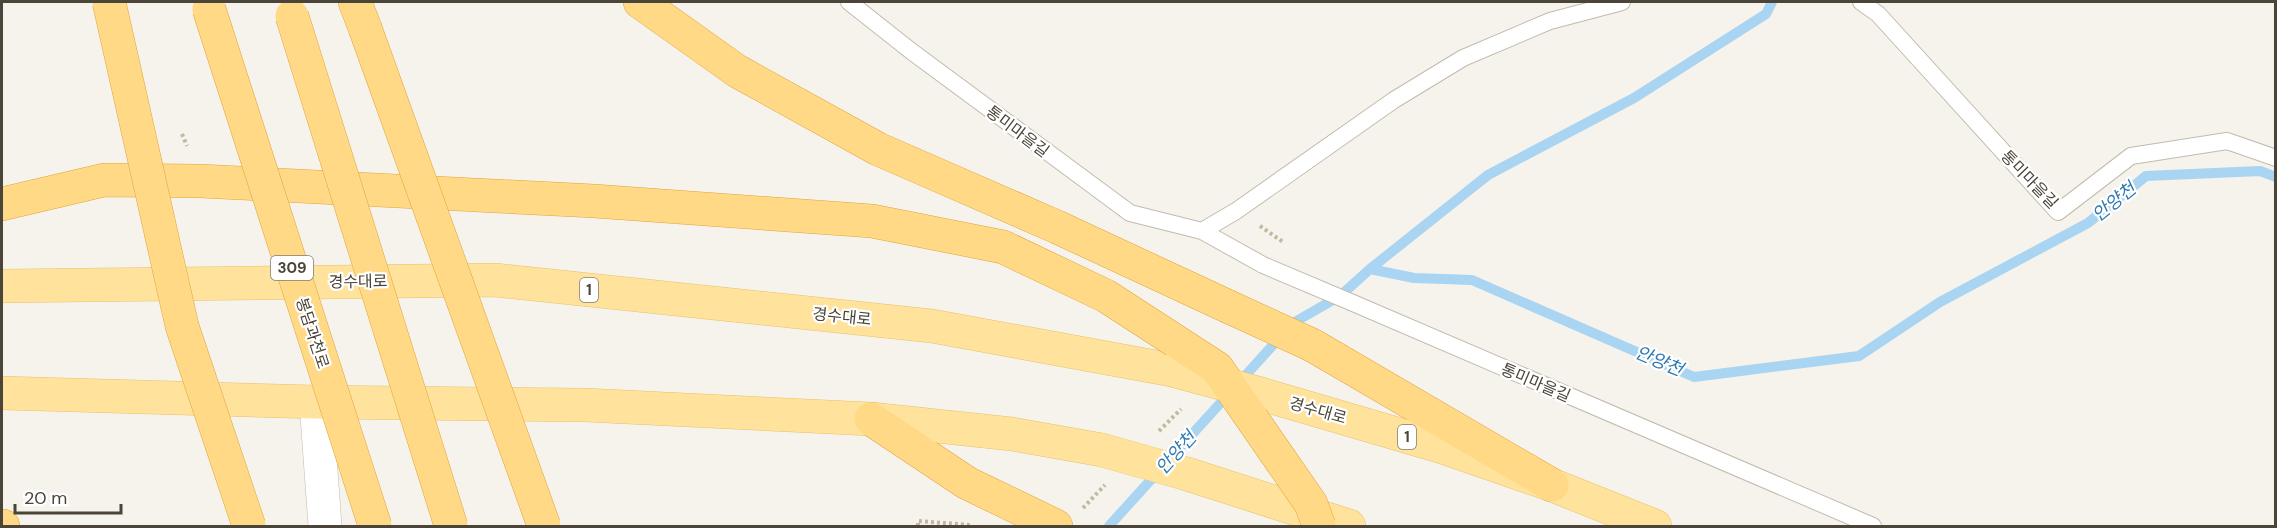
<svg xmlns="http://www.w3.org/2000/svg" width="2277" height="528" font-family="'DM Sans','Noto Sans KR',sans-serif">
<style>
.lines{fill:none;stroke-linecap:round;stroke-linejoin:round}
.stream{stroke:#a9d4f2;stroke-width:10}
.service-casing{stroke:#c2bbae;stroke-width:18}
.minor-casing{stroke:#c2bbae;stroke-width:34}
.primary-casing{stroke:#e6c16a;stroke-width:34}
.trunk-casing{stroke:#e0a43c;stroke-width:34}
.path{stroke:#c4b79f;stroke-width:4;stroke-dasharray:3 3;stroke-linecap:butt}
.service{stroke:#fff;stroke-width:16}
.minor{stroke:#fff;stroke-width:33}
.primary{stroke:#ffe39c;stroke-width:33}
.trunk{stroke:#ffd985;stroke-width:33}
.service-bridge-casing{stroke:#c2bbae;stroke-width:18;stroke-linecap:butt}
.primary-bridge-casing{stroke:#e6c16a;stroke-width:34;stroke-linecap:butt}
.trunk-bridge-casing{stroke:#e0a43c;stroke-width:34;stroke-linecap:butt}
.service-bridge{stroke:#fff;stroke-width:16}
.primary-bridge{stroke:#ffe39c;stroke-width:33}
.trunk-bridge{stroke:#ffd985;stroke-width:33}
.labels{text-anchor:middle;stroke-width:4.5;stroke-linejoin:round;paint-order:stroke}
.shield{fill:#fff;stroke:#817c74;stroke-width:1.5}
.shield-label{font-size:15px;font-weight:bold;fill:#4b4439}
.street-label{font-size:16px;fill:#4b4439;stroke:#fff}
.water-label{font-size:18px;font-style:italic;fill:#2e7ab2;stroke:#fff}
</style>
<rect width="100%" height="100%" fill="#f6f3ec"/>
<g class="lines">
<path class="stream" d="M1370,269l118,-94 146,-77 132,-84 6,-12
M1109,526l184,-203 47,-27 30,-27 44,9 58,2 222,97 165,-21 81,-54 148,-79 58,-47 114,-5 16,6"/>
<defs>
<path id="service" d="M849,2l62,49 219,162 72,18 61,34
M1861,2l17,12 180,198 73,-56 96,-15 49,17
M1202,231l34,-20 158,-111 69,-42 87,-37 72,-19
M1353,303l520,223"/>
<path id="minor" d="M316,402l9,124"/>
<path id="primary" d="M2,286l493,-6 437,46 240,44
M2,393l314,9 269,3 286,14 141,15 90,16
M1261,394l181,53 110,38 103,41
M1187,474l162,52"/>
<path id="trunk" d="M355,2l10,26
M640,2l97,69 141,78 179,78 170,79
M2,204l102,-24 96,1 394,20 278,20 131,26
M1312,345l240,140
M871,419l96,64 89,43
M2,526h1"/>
</defs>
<use href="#service" class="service-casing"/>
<use href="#minor" class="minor-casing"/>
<use href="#primary" class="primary-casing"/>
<use href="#trunk" class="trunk-casing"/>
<path class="path" d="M182,134l5,12
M1260,226l23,16
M1159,431l22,-22
M1083,508l22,-23
M918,526v-5l53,4"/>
<use href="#service" class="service"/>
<use href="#minor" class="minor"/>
<use href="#primary" class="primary"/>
<use href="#trunk" class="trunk"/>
<defs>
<path id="service-bridge" d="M1263,265l90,38"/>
<path id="primary-bridge" d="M1172,370l89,24
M1102,450l85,24"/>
<path id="trunk-bridge" d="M109,2l73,324 67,200
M209,9l166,517
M292,16l159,510
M365,28l179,498
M1003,247l103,49 111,72 94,136 8,22
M1227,306l85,39"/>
</defs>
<use href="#service-bridge" class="service-bridge-casing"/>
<use href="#primary-bridge" class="primary-bridge-casing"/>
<use href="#trunk-bridge" class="trunk-bridge-casing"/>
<use href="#service-bridge" class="service-bridge"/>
<use href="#primary-bridge" class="primary-bridge"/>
<use href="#trunk-bridge" class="trunk-bridge"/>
</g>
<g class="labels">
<g class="shield">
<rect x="271" y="256" width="42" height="24" rx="4.5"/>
<rect x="580" y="278" width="18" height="24" rx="4.5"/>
<rect x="1398" y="425" width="18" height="24" rx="4.5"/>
</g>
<g class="shield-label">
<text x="292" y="273">309</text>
<text x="589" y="295">1</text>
<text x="1407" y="442">1</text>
</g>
<g class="street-label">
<text transform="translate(1018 131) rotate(37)" y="6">통미마을길</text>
<text transform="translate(2030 179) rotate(46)" y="6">통미마을길</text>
<text transform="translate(358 281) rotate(-1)" y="6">경수대로</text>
<text transform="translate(842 316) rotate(6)" y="6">경수대로</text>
<text transform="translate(313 333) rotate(72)" y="6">봉담과천로</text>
<text transform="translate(1536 382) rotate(23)" y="6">통미마을길</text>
<text transform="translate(1318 410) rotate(16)" y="6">경수대로</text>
</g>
<g class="water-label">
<text transform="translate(2114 202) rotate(-39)" y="6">안양천</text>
<text transform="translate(1659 361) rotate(23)" y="6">안양천</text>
<text transform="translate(1176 453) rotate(-48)" y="6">안양천</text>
</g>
</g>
<rect width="2277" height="528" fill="none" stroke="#4b4439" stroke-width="6"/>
<path d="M15 504v9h106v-9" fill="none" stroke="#4b4439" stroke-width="3"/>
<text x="24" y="504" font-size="18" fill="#4b4439" stroke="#ffffff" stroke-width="4.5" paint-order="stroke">20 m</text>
</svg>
